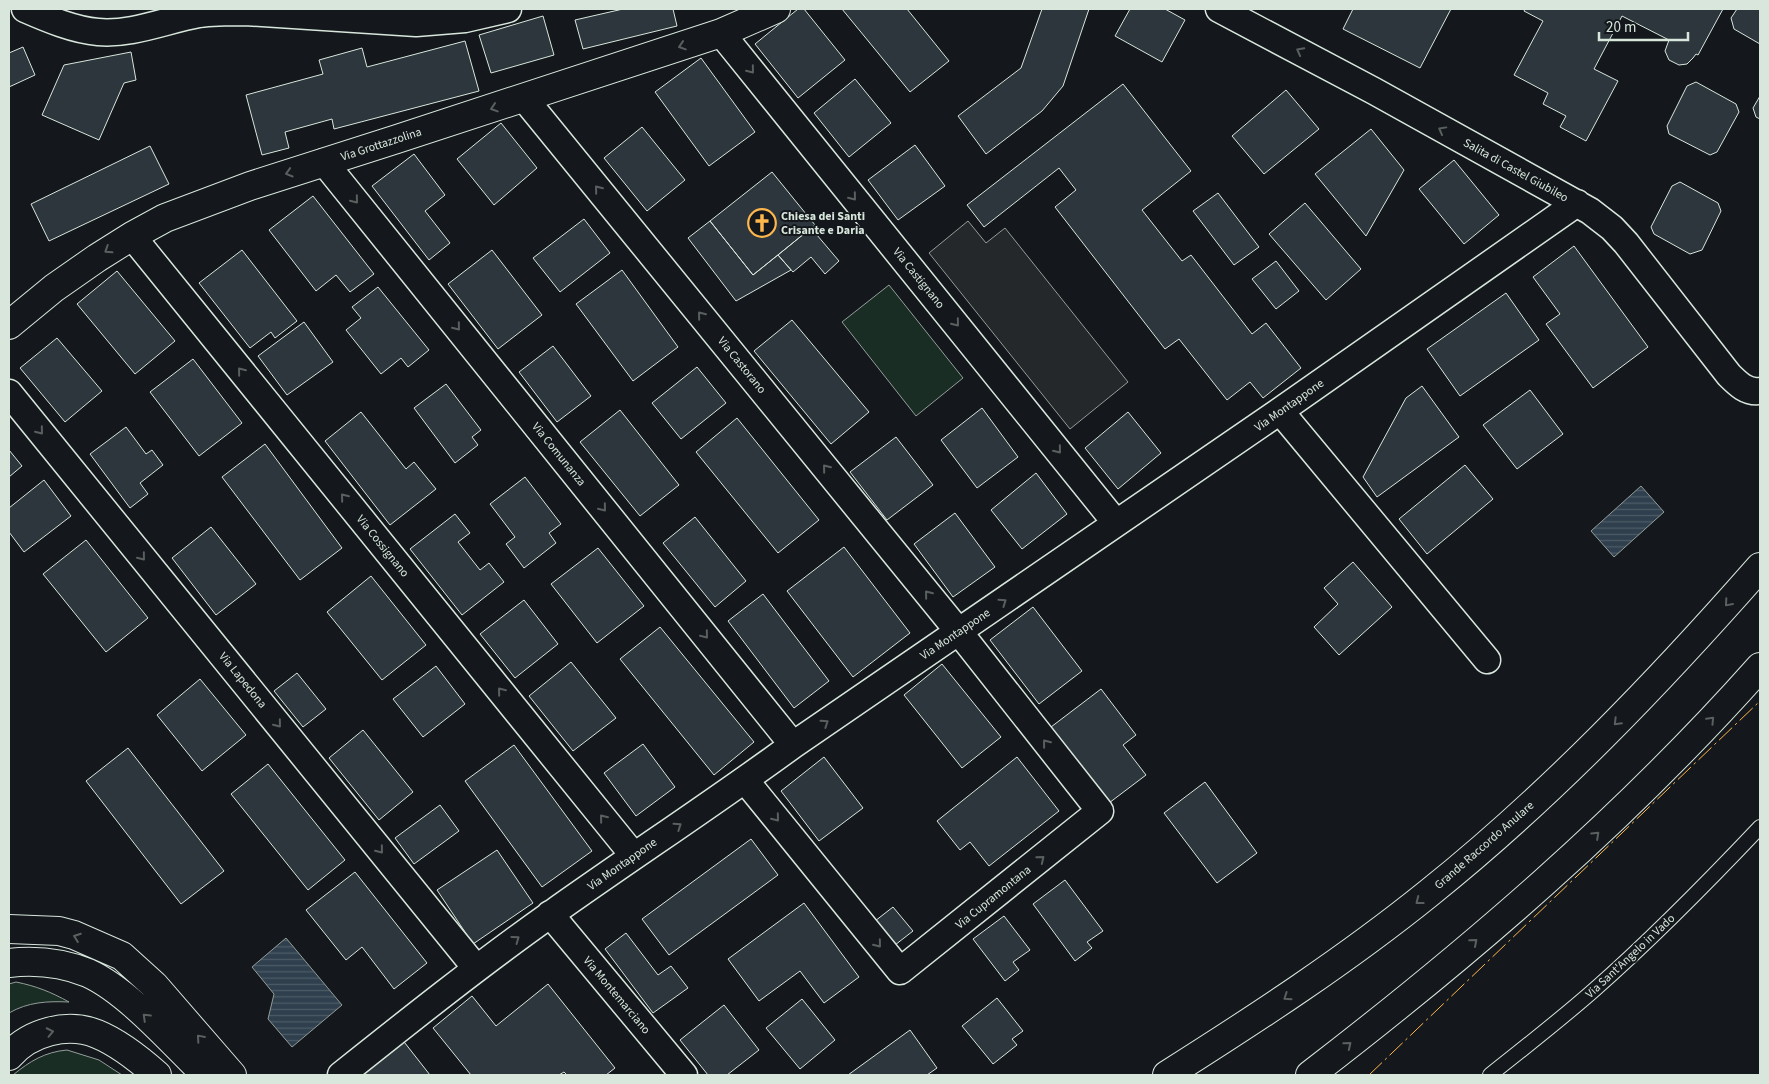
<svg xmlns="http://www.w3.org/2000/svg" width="1769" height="1084" font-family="'Source Sans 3',sans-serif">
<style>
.grass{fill:#1a2d24;stroke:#939e99}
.parking{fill:#24282b;stroke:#939e99}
.water{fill:url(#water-rules);stroke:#939e99}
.building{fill:#2c363c;stroke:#d8e6dc}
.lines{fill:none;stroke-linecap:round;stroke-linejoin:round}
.service-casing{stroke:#d8e6dc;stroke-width:16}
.minor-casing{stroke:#d8e6dc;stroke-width:29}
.tertiary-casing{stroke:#d8e6dc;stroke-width:30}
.motorway-casing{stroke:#d8e6dc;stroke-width:30}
.service{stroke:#14181c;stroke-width:14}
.minor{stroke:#14181c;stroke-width:26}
.tertiary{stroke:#14181c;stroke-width:28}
.motorway{stroke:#14181c;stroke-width:28}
.power{stroke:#ffb74d;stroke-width:1;stroke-dasharray:18 4 2.5 4;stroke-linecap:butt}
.oneway{stroke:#59605f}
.labels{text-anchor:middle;stroke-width:4;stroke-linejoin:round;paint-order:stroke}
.street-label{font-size:12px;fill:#d8e6dc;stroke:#14181c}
.poi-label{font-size:12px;font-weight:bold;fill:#d8e6dc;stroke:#14181c;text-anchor:start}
</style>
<defs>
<pattern id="water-rules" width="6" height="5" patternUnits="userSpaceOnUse" patternTransform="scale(1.25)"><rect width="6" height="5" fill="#2f3f4d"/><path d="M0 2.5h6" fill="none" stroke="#4c5b66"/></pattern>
</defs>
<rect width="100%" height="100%" fill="#14181c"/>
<path class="grass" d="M889,285l74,93 -47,38 -74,-94z
M16,982c20,4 35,10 53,20 -22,-1 -41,0 -60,11v-29z
M67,1050l32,10 23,15h-109c17,-14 32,-23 54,-25z"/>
<path class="parking" d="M968,221l18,22 19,-15 123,154 -58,47 -141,-176z"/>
<path class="water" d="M1641,486l23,26 -50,45 -23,-26z
M286,938l56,67 -50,42 -24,-28 6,-25 -22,-27z"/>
<path class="building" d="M623,9h50l4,17 -94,23 -8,-29z
M798,9h6l41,51 -47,38 -43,-54z
M842,9h65l42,52 -39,31z
M1042,9h47l-26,77 -21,25 -56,43 -28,-38 63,-48z
M1130,9h35l20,11 -23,42 -47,-26z
M1353,9h98l-31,59 -77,-39z
M1525,9h198l-25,46 -2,-1 -3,4 -6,6 -8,1 -10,-5 -4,-9 4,-11 -47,-24 -28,53 24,12 -32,60 -26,-14 6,-11 -23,-12 5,-11 -34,-18 29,-54 -19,-10z
M1737,9h23v35l-26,-15 -3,-11z
M543,16l11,39 -63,18 -12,-38z
M465,41l14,50 -145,38 -2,-10 -47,13 4,16 -27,7 -16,-60 77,-21 -4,-14 43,-12 5,19z
M23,47l12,28 -26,12v-34z
M131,52l5,28 -12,3 -25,57 -57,-25 22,-50z
M701,58l54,74 -46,34 -54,-74z
M855,79l36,44 -42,34 -35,-44z
M1696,82l40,22 3,8 -22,40 -7,3 -41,-21 -2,-8 20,-40z
M1123,84l68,87 -49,39 40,51 9,-6 61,79 14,-11 35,45 -38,30 -13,-16 -23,18 -48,-61 -14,10 -110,-142 21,-17 -17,-22 -75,59 -17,-22z
M1286,90l33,39 -55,45 -32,-38z
M1760,96v23l-4,-2 -3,-9z
M501,123l36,45 -43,37 -37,-46z
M642,127l43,53 -38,31 -43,-53z
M1371,129l33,41 -38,66 -51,-62z
M915,145l30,41 -47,34 -30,-40z
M150,146l19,38 -120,57 -18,-37z
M414,154l31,41 -20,16 25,32 -21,17 -57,-74z
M1454,160l45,55 -35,29 -45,-55z
M772,172l43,53 -62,50 -43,-54z
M1680,182l38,21 3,8 -19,39 -12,4 -36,-20 -3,-7 21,-41z
M1218,193l41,54 -25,18 -41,-54z
M313,196l61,78 -24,18 -14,-17 -20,16 -47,-61z
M1305,203l56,66 -35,31 -57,-66z
M584,219l26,34 -50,39 -27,-34z
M710,221l43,54 25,-20 13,15 -55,31 -48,-63z
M811,228l28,33 -14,13 -14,-17 -18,15 -15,-17z
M1574,246l74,101 -55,41 -47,-64 14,-10 -27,-37z
M242,250l55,71 -22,17 -4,-6 -21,16 -51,-65z
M492,250l50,65 -44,34 -50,-65z
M1276,261l23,30 -23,18 -24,-30z
M622,270l56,77 -45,34 -57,-77z
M117,271l58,70 -40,33 -58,-70z
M378,287l51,63 -21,17 -7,-9 -20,16 -35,-44 15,-12 -9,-11z
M1506,293l33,47 -79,56 -33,-47z
M792,320l77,92 -38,32 -77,-93z
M304,322l29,40 -46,33 -29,-39z
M57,338l45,53 -37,31 -45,-54z
M553,346l38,50 -34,26 -38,-50z
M193,359l49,64 -43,33 -49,-64z
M697,367l29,36 -45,36 -29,-36z
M446,384l35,46 -9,7 6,8 -23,18 -41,-55z
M1422,386l37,51 -82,60 -14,-20 43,-79z
M1530,390l33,44 -46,35 -34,-44z
M982,408l36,49 -41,31 -36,-48z
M620,410l59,75 -39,31 -60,-74z
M361,412l45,57 8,-7 22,27 -46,36 -65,-84z
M1128,412l33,41 -43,36 -33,-41z
M737,418l82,102 -41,33 -82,-101z
M126,427l20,27 6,-4 11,15 -23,18 8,11 -18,14 -40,-54z
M896,437l37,48 -46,35 -37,-48z
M265,444l77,104 -42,32 -78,-103z
M9,450l13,16 -13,11z
M1465,465l28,34 -66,55 -28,-35z
M1036,473l31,41 -45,35 -31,-39z
M525,477l36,47 -12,9 7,10 -32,25 -18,-24 9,-7 -25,-33z
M44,480l27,36 -47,36 -15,-20v-24z
M955,513l40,54 -42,30 -39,-53z
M455,514l15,19 -12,9 22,28 9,-7 15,19 -42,33 -52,-66z
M695,517l51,64 -31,26 -52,-64z
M211,527l45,57 -40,31 -44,-57z
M86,540l62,78 -42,34 -63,-78z
M844,547l66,86 -57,44 -66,-86z
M598,548l46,58 -47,37 -46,-59z
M1353,562l39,45 -53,48 -25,-28 24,-23 -14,-16z
M371,576l55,69 -44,35 -55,-68z
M763,594l66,87 -35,27 -66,-87z
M524,600l34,44 -43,34 -35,-44z
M1033,607l49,64 -43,33 -49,-64z
M660,627l94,115 -40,33 -94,-116z
M571,662l45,56 -43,33 -44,-55z
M942,664l59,73 -39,31 -58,-73z
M436,666l29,38 -42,33 -30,-38z
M297,673l29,36 -23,18 -29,-36z
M200,679l46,56 -44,36 -45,-56z
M1101,689l35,46 -13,10 23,30 -37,28 -58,-76z
M363,730l50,62 -34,28 -50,-62z
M643,744l32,43 -39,29 -32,-43z
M514,745l78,106 -50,36 -77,-106z
M128,748l96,123 -43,33 -95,-123z
M824,757l39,51 -44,33 -38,-50z
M1017,757l42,54 -70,55 -19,-24 -10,8 -23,-29z
M268,764l77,96 -37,30 -77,-96z
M1205,782l52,71 -40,30 -53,-70z
M440,805l19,26 -45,33 -19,-26z
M751,839l27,36 -109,80 -27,-36z
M497,850l36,53 -60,41 -36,-54z
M355,872l72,91 -33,26 -32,-42 -16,13 -40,-50z
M1065,880l38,51 -16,11 5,6 -17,13 -42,-57z
M804,903l55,74 -35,26 -24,-32 -41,30 -31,-42z
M893,907l20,24 -18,14 -20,-24z
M1004,916l26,34 -17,12 6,8 -14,11 -32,-42z
M626,933l32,42 13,-9 17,22 -35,25 -48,-64z
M548,984l67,84 -9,7h-39l-3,-3 -5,3h-88l-38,-47 39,-32 24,30z
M997,998l26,33 -11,8 5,6 -24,19 -31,-38z
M802,999l33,41 -35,29 -34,-41z
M724,1005l35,45 -32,25h-19l-28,-35z
M910,1030l27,38 -10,7h-79z
M401,1038l29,37h-75z"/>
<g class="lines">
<defs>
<path id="service" d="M1490,1075c35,-28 70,-55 104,-85 58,-51 113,-107 166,-163"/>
<path id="minor" d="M25,9c23,10 49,21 73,23 34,3 68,-12 101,-18 15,-2 31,-2 46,-2l171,11 49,-4 43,-10
M1219,9l155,82 216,120 22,17 14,15 103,132c9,9 18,18 31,16
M721,33l395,490
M524,98l435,534 141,179 -200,160 -155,-191
M324,162l469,583
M132,236l502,620
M9,393l467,575
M1280,411l207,249
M550,914l134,161
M341,1075c69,-55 138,-110 210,-161 80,-57 163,-111 242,-169l487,-334 297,-208"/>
<path id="tertiary" d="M9,325l45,-37 43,-30 35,-22 33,-18 85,-32 147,-47 324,-106 55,-24"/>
<path id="motorway" d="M9,929l50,2 15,4 48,21 32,29 78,90
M9,963c26,-3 54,0 79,10 40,18 86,71 118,102
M9,1056c21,-24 58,-34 88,-22 22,9 42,25 60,41
M1167,1075c90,-57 179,-115 262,-182 121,-97 229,-210 331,-326
M1310,1075c160,-123 315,-256 450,-408"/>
</defs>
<use href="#service" class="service-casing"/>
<use href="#minor" class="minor-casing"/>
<use href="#tertiary" class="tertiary-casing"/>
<use href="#motorway" class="motorway-casing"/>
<use href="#service" class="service"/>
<use href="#minor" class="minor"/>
<use href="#tertiary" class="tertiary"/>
<use href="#motorway" class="motorway"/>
<path class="power" d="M1369,1075l391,-374"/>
</g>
<defs><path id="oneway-chevron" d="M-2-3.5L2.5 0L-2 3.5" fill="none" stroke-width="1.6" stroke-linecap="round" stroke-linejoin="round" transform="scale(1.25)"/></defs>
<g class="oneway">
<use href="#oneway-chevron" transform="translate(682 46) rotate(162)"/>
<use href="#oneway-chevron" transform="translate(1300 51) rotate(-152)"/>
<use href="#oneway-chevron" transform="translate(751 70) rotate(51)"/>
<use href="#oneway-chevron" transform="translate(494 108) rotate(162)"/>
<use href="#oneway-chevron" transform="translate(1442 130) rotate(-151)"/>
<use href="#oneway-chevron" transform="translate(289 173) rotate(163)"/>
<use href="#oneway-chevron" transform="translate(598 189) rotate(-129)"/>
<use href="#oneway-chevron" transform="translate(853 197) rotate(51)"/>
<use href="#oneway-chevron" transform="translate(355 200) rotate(51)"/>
<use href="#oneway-chevron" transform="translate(108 250) rotate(147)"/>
<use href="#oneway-chevron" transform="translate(701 315) rotate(-129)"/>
<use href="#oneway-chevron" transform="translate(956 323) rotate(51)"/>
<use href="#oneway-chevron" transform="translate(457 327) rotate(51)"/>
<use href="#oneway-chevron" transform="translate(241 371) rotate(-129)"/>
<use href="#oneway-chevron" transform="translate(40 431) rotate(51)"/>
<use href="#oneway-chevron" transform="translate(1058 450) rotate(51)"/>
<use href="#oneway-chevron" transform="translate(826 468) rotate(-129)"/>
<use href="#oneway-chevron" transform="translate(344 497) rotate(-129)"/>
<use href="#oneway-chevron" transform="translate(603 508) rotate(51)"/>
<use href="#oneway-chevron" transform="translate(142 557) rotate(51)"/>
<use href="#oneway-chevron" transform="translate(928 594) rotate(-129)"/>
<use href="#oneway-chevron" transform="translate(1003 602) rotate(-35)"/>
<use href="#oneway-chevron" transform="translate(1728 603) rotate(131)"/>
<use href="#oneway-chevron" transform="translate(705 635) rotate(51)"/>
<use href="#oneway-chevron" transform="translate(501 691) rotate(-129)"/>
<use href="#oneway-chevron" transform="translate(1711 720) rotate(-46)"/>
<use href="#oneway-chevron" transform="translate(1617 722) rotate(135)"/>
<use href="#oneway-chevron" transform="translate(825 723) rotate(-34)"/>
<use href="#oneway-chevron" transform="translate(278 724) rotate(51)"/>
<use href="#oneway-chevron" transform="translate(1046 743) rotate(-128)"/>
<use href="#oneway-chevron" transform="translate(603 818) rotate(-129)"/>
<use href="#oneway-chevron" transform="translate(776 818) rotate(51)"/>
<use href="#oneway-chevron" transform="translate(678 826) rotate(-34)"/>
<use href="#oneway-chevron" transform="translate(1596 835) rotate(-43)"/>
<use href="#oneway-chevron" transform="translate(380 850) rotate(51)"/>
<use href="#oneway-chevron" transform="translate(1041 859) rotate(-39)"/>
<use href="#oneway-chevron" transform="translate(1419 901) rotate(142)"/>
<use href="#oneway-chevron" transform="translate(77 937) rotate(-160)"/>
<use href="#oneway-chevron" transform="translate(516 939) rotate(-36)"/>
<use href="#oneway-chevron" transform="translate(1474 942) rotate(-41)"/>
<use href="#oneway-chevron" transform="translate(878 944) rotate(51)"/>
<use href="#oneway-chevron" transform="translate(1287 997) rotate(146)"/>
<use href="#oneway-chevron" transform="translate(146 1017) rotate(-136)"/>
<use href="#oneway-chevron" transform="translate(50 1032) rotate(-12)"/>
<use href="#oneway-chevron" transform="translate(200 1038) rotate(-131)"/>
<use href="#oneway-chevron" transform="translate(1348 1045) rotate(-39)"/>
</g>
<defs>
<symbol id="church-ring" viewBox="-11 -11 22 22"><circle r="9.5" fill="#14181c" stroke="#ffb74d" stroke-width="1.5"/><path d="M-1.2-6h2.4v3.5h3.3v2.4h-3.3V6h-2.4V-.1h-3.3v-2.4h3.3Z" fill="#ffb74d"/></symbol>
</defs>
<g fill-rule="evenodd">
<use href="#church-ring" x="746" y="207" width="32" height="32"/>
</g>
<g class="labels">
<g class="street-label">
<text transform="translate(381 144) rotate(-18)" y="4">Via Grottazzolina</text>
<text transform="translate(1516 170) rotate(29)" y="4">Salita di Castel Giubileo</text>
<text transform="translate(919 278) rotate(51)" y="4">Via Castignano</text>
<text transform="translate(742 365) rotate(51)" y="4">Via Castorano</text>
<text transform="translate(1289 405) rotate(-35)" y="4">Via Montappone</text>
<text transform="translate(559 454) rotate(51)" y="4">Via Comunanza</text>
<text transform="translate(383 546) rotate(51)" y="4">Via Cossignano</text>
<text transform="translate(955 634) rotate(-34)" y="4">Via Montappone</text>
<text transform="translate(243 680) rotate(51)" y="4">Via Lapedona</text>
<text transform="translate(1484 845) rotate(-41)" y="4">Grande Raccordo Anulare</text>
<text transform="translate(622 864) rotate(-35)" y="4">Via Montappone</text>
<text transform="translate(993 897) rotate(-39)" y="4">Via Cupramontana</text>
<text transform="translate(1630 956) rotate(-43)" y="4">Via Sant'Angelo in Vado</text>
<text transform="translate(617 995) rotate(50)" y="4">Via Montemarciano</text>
</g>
<g class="poi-label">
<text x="781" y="220">Chiesa dei Santi<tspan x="781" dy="14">Crisante e Daria</tspan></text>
</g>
</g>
<rect width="1769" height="1084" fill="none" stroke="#d8e6dc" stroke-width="20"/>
<path d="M1599 32v8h89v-8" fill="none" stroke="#d8e6dc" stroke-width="2.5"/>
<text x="1606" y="32" font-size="15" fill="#d8e6dc" stroke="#14181c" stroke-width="4" paint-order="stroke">20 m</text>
</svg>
